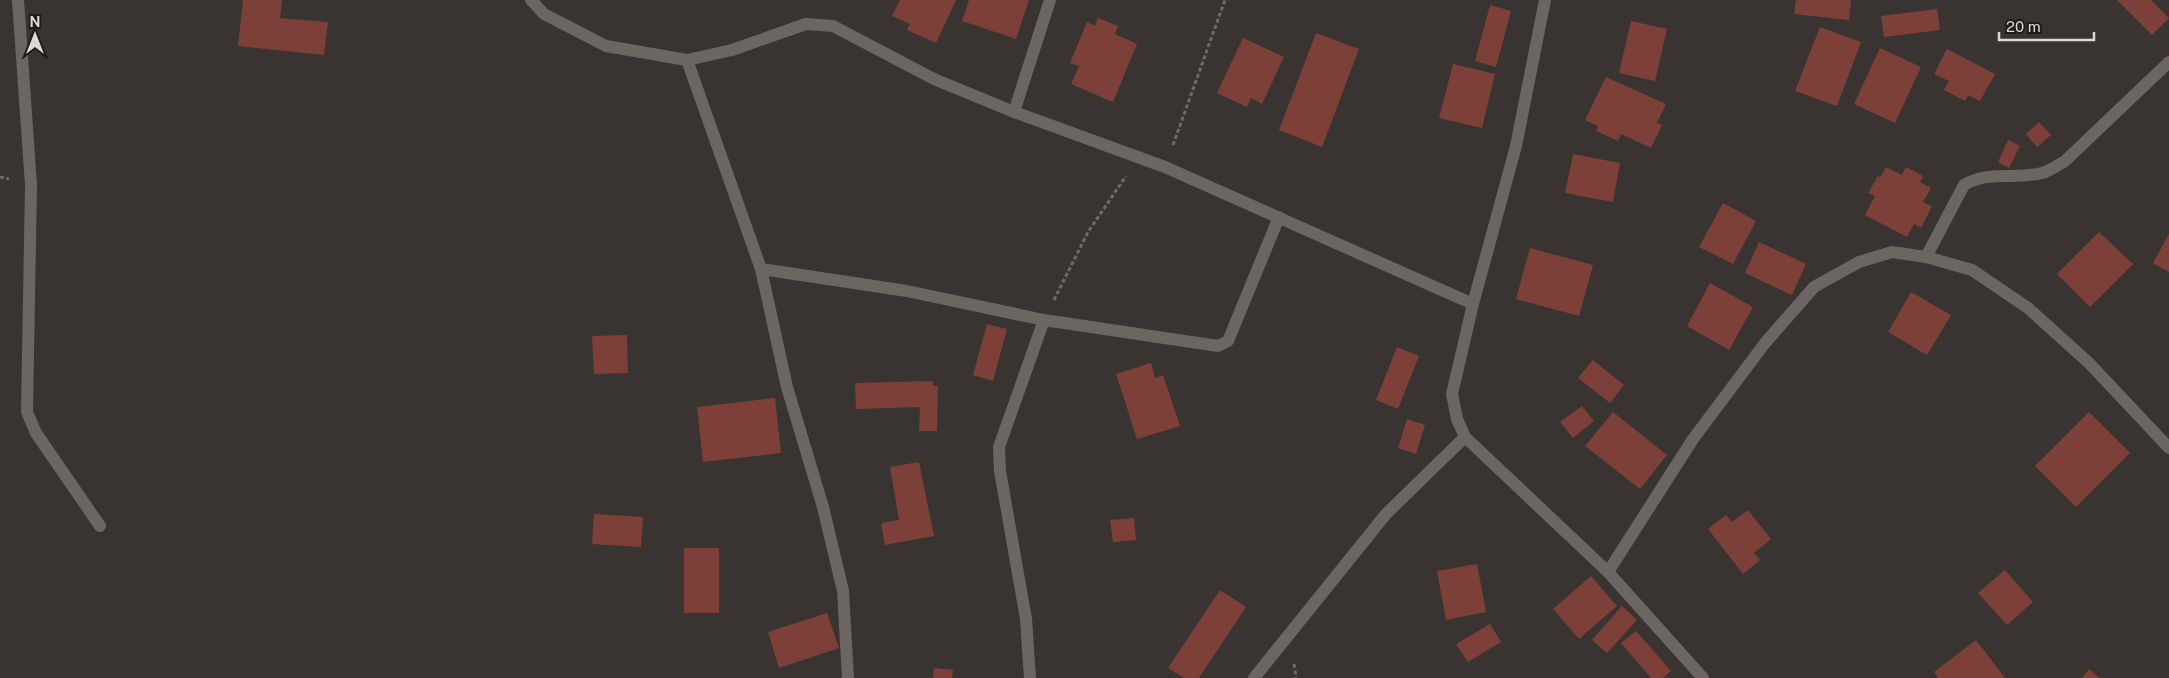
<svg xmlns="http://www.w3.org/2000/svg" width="2169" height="678" font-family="'Public Sans',sans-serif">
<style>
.building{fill:#7c4038}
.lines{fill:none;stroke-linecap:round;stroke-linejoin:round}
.path{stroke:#6f6a68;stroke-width:3;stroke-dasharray:4 2.5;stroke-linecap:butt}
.street{stroke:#6c6663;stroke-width:12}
</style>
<rect width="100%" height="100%" fill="#393431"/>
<path class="building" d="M243,0h39l-2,18 48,4 -4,33 -86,-9z
M900,0h56l-20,43 -29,-13 3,-6 -18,-8z
M969,0h60l-13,39 -54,-18z
M1796,0h55l-2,20 -55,-6z
M2117,0h34l18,18 -17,17z
M1490,5l21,6 -15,56 -21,-6z
M1937,9l3,21 -56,7 -3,-21z
M1098,18l20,8 -3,8 22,10 -24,58 -42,-18 8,-18 -9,-3 17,-41 8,4z
M1631,21l36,8 -12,52 -36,-8z
M1820,27l41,15 -24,64 -42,-15z
M1316,33l43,16 -37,98 -43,-17z
M1243,38l41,19 -22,47 -11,-6 -4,9 -30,-14z
M1880,48l41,19 -26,56 -41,-19z
M1947,49l48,25 -15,27 -12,-6 -3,6 -21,-11 5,-9 -15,-7z
M1453,64l42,10 -13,54 -43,-10z
M1606,77l60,27 -9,19 5,2 -11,23 -30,-14 -3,7 -22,-10 2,-5 -13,-6z
M2039,122l12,13 -14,12 -11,-13z
M2008,140l12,6 -11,22 -11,-6z
M1573,154l47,9 -7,39 -48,-9z
M1886,167l16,8 4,-8 17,9 -3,6 11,6 -8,14 9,4 -11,22 -7,-4 -7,13 -42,-22 10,-19 -7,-3 10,-17 2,2z
M1723,203l33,18 -23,43 -34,-17z
M2099,232l34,32 -43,43 -33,-33z
M2169,234v38l-16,-9z
M1759,242l47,22 -14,31 -47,-22z
M1530,248l63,17 -14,51 -63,-17z
M1710,283l43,24 -24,43 -42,-24z
M1911,292l40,23 -24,40 -39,-23z
M987,324l20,5 -14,52 -20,-6z
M627,335l1,38 -34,1 -2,-38z
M1397,347l22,9 -21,53 -22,-9z
M1593,360l31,25 -14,18 -32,-25z
M1151,363l4,15 8,-3 17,51 -43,13 -21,-65z
M933,381v5h5l-1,45h-18l1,-24 -64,2 -1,-26z
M775,398l6,55 -78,9 -6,-55z
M1582,406l12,15 -21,17 -13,-16z
M1613,412l54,43 -27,34 -55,-43z
M2089,412l41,41 -54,54 -41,-41z
M1407,419l18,6 -9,29 -18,-6z
M919,462l15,74 -49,9 -4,-22 18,-3 -9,-53z
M1748,510l23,29 -17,14 6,7 -17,14 -35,-45 18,-14 6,7z
M594,514l49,3 -2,30 -49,-3z
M1134,518l2,22 -23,2 -3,-22z
M684,548h35v65h-35z
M1477,564l9,48 -40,8 -9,-49z
M2005,570l28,32 -26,23 -29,-32z
M1591,576l26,30 -38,33 -26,-30z
M1220,590l26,17 -47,71h-15l-16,-10z
M1622,606l15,14 -30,33 -15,-13z
M827,613l12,35 -60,20 -11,-36z
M1490,624l11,18 -33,20 -12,-18z
M1636,631l35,40 -8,7h-12l-30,-35z
M1976,640l29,38h-67l-4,-6z
M934,668l19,2 -1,8h-19z
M2089,669l11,9h-18z"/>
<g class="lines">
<path class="path" d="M1173,145l52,-145
M0,177l9,2
M1054,300l34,-68 38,-56
M1294,664l2,14"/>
<path class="street" d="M18,0l13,185 -4,227 9,21 64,93
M531,0l13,14 62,32 81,14 45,-10 74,-26 27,2 101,53 80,33 151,55 308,137
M1545,0l-29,146 -43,158 -21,90 5,25 8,18 143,135 95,106
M687,60l74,209 26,118 36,120 20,84 5,87
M1014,112l36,-112
M1926,257l38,-72c25,-15 52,-5 78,-12 8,-2 15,-8 22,-11l105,-100
M761,269l146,22 137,29 174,26 10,-5 51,-124
M1608,572l85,-133 72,-96 49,-56 45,-25 33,-10 34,5 46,13 56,38 61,55 80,85
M1030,678l-4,-59 -26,-148 -1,-24 45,-127
M1254,678l132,-164 79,-77"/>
</g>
<g transform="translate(35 35)" stroke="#1e1c1b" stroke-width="4" paint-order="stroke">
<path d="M0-4L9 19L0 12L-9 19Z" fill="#dcd8d7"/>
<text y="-8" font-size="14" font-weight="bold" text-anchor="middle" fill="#dcd8d7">N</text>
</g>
<path d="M1999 32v8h95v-8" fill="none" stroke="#dcd8d7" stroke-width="2.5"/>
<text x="2006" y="32" font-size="15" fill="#dcd8d7" stroke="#1e1c1b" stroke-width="4" paint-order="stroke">20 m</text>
</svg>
